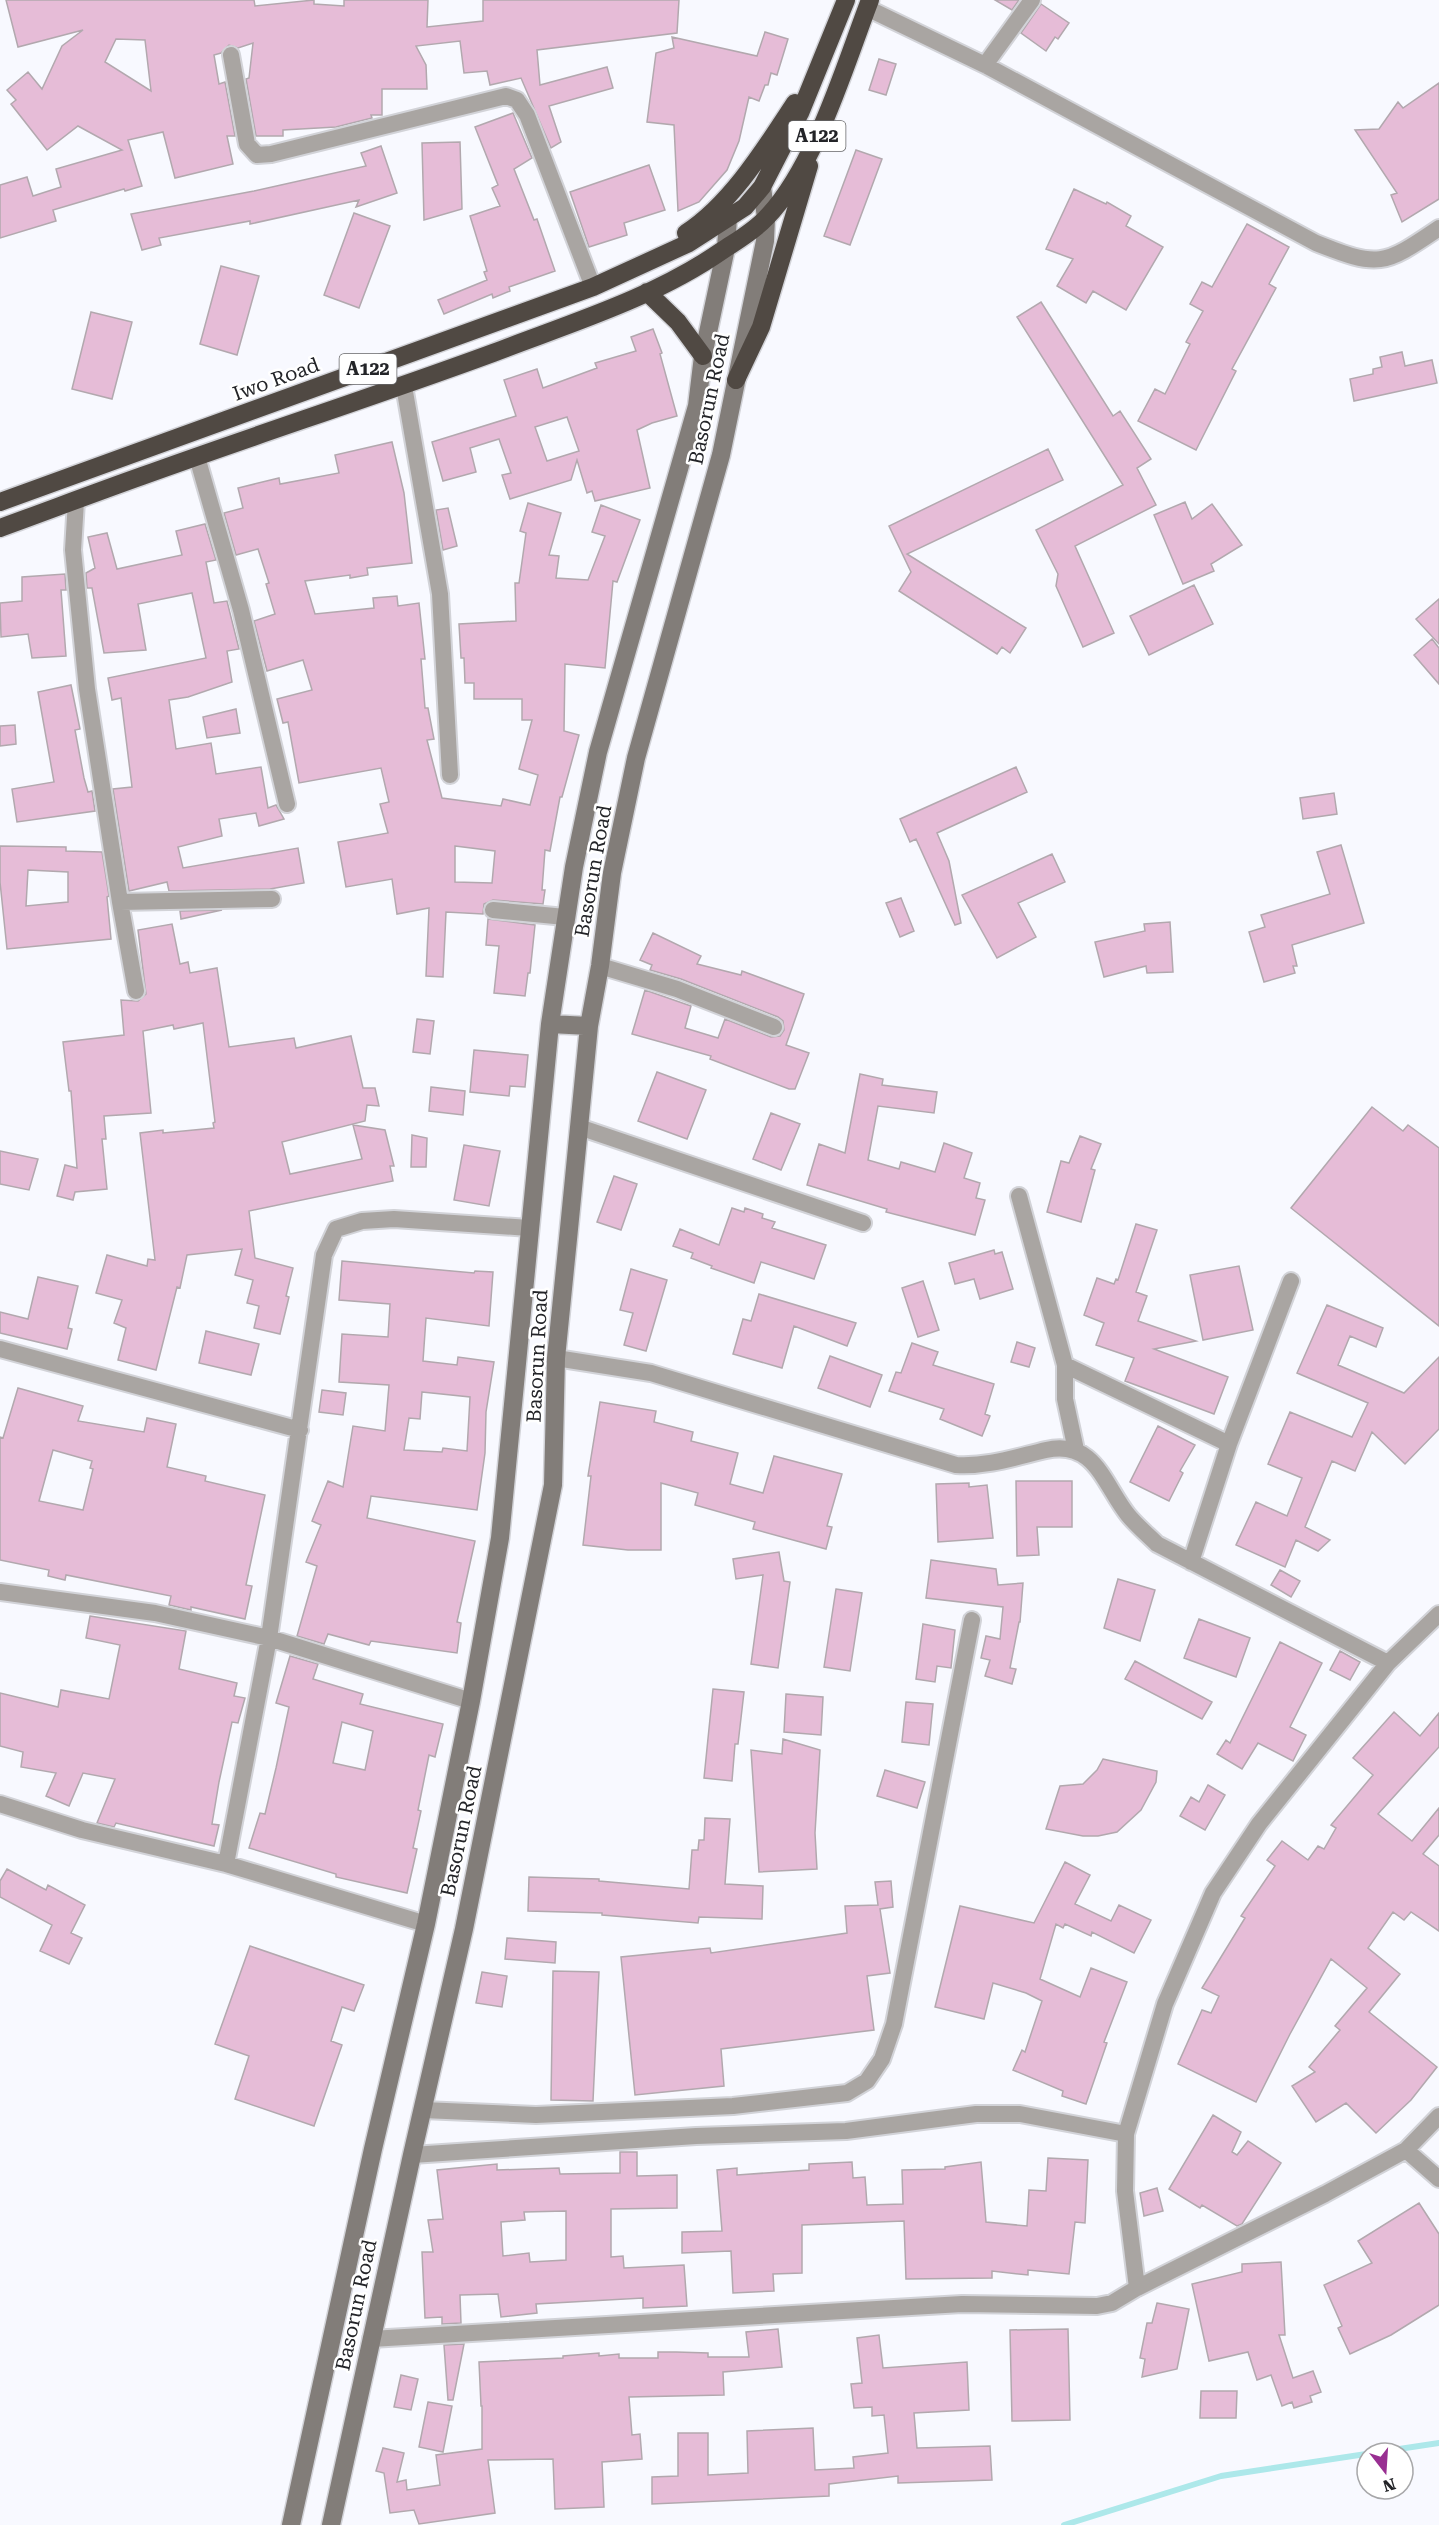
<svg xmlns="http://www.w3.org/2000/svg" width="1439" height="2525" font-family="'Roboto Serif',serif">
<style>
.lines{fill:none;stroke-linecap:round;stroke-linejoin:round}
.stream{stroke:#ade8ea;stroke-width:6}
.building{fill:#e6bcd7;stroke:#b2a8ae;stroke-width:1.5;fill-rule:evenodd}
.street-casing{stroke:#d2d3d8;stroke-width:20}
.secondary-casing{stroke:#d2d3d8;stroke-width:21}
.highway-casing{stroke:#d2d3d8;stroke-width:21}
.street{stroke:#a9a5a2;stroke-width:16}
.secondary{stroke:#827d79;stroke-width:18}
.highway{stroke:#504943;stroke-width:18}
.labels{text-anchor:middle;stroke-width:5;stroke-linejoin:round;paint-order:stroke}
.shield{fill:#fff;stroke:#656668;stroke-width:1.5}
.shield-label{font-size:18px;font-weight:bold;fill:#232428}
.street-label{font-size:20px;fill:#232428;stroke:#fff}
</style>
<rect width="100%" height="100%" fill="#f8f9ff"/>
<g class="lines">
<path class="stream" d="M1064,2525l157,-49 218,-33"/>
</g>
<path class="building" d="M6,0h248l1,6 59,-6v4l30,2v-6h84l-1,27 56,-6v-21h196l-2,33 -140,17 3,35 67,-18 6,21 -64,18 12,36 -10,6 -30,-70 -31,7 -3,-14 -23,2 -4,-32 -44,5 10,19 1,24h-45v26h-11l1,3 -36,9 -53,3v6h-27l-10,-57 3,-1 4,-35 -15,5 -9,-3 -8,8 -7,2 5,29 6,-2 10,54h-8l6,28 -58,14 -12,-46 -35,8 14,46 -17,5 -1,-2 -71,21 3,11 -56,17v-53l27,-8 6,19 28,-9 -5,-18 66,-19 -44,-24 -31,24 -36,-46 5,-4 -9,-10 21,-18 14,17 20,-43 21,-16 -65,17zM116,39l29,1 6,51 -46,-29z
M995,0h24l-7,10z
M1041,4l28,19 -11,16 -3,-2 -9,14 -25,-18z
M765,32l23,7 -11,36 -6,-2 -3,12h-3l-6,16 -10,-4 -10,44 -12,29 -28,32 -21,9 -4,-86 -27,-3 9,-69 18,-5 -2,-11 85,19z
M879,59l17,5 -10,31 -17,-5z
M1439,83v116l-37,23 -11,-27 6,-2 -42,-63 24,-1 19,-27 5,6z
M513,113l19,45 -18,11 20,51 3,-1 18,52 -46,16 1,4 -17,7 -1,-4 -48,20 -6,-14 49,-20 -3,-8 3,-1 -17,-55 30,-10 -8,-18 6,-3 -23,-58z
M460,142l2,67 -38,11 -2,-77z
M381,146l16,47 -41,14 3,-7 -109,24v-3l-91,17 2,7 -19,5 -11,-36 123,-23 112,-25 -5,-13z
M856,150l26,9 -32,86 -26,-9z
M649,165l16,45 -41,13 3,12 -38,12 -19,-55z
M1074,189l32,15 1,-2 24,14 -5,10 37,21 -37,63 -33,-19 -7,12 -29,-17 16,-27 -27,-10z
M354,213l36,13 -31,82 -35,-13z
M1247,224l42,23 -20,37 7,4 -44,81 4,2 -40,79 -58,-29 17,-32 10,5 25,-50 -4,-2 17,-31 -13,-7 12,-22 10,5z
M221,266l38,10 -22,79 -37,-11z
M1041,302l72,114 7,-5 31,48 -14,9 19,37 -81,41 39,87 -31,14 -27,-61 2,-12 -22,-44 87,-45 -106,-168z
M91,312l41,10 -20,77 -40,-10z
M653,329l9,24 -2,1 17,62 -25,7 -15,7 13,58 -55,13 -3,-10 -5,2 -10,-33 -6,20 -61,19 -8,-24 9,-2 -12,-34 -29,9 6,24 -33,9 -11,-39 84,-26 -12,-36 33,-11 6,19 54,-20 -2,-5 41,-12 -5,-14zM567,417l12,34 -32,10 -12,-34z
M1402,352l3,14 27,-6 5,23 -83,18 -4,-22 23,-5v-5l9,-2 -2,-10z
M392,442l12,51 8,70 -45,5 1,7 -18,3v-3l-45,6 10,33 59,-6 -1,-10 24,-2 1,10 21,-3 6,56h-4l4,49h3l6,31 -7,1 15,58 59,8 2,-7 27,6 8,-30 -19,-6 13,-49h-10v-21h-48v-16h-9l-1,-25h-3l-2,-34 57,-3 -1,-38h4l7,-50 -6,-2 8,-28 33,10 -12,42 10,1 -3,22 32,2 17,-44 -13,-4 9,-27 39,15 -23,62 -4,-1 -8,87 -40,-4 -1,67 15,4 -17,62h-2l-10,54 -5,-1 -3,40h3l-2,14 -50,-4 -9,4 -1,10 -37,-2 -3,65 -17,-1 3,-68 -32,6 -5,-35 -46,8 -8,-45 50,-9 -8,-29 9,-2 -8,-34 -82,15 -11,-61 -5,1 -6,-24 35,-9 -9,-30 -36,11 -13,-50 21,-7 -9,-30 3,-1 -11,-34 -22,6 -12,-42 19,-5 -5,-20 41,-10 1,6 59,-11 -4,-18zM455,846l40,5 -3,32 -37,-1z
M1048,449l15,31 -156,74 119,74 -16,25 -8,-6 -5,7 -98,-63 12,-19 -22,-46z
M1185,502l7,17 20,-15 30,41 -31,19 3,7 -31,13 -29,-69z
M448,508l9,38 -14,4 -7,-40z
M205,524l11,36 -10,2 8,41 13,-2 12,48 -12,2 5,31 -44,15 -19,3 7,49 35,-6 5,31 45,-7 7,41 8,-3 8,14 -25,7 -3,-13 -37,6 3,17 -44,11 5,21 115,-20 6,35 -34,6 -101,2 -2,-9 -38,9 -16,-102 19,-2 -11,-89 -9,2 -4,-22 98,-20 -14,-65 -54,11 8,46 -42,3 -12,-65h-5l-1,-15 9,-5 -7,-31 19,-4 10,36 65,-14 -6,-24z
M65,574l1,16h-5l5,66 -34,2 -4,-24 -27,3 -1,-34 22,-2v-24z
M1194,585l19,39 -64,31 -19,-39z
M1439,599v45l-23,-25z
M1432,639l7,9v36l-25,-29z
M71,685l9,44 -5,1 9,48 4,14 4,-1 3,20 -78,11 -5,-33 42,-7 -16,-90z
M236,709l4,24 -33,5 -4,-21z
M15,725l1,19 -16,2v-20z
M1016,767l11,25 -90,41 12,28 12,62 -6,2 -39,-86 -6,3 -10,-23z
M1334,793l3,21 -34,5 -3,-21z
M1341,845l23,78 -72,22 5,21h-4l2,7 -31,9 -15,-50 16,-5 -4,-12 69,-21 -13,-42z
M0,846l66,1v4l36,1 7,44 -2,1 4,42 -104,10 -7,-67zM28,870l40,2v30l-42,4z
M1052,854l13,28 -47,21 18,34 -39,21 -35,-63z
M901,898l13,33 -14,6 -14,-34z
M222,910l-41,9 -1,-8z
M488,919l47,6 -5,48h-2l-3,23 -31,-3 5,-47 -13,-1z
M1170,922l3,50 -26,1 -1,-7 -42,11 -9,-35 50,-11 -1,-7z
M172,924l8,40 8,-2 2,11 27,-5 12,79 65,-9 2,10 55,-12 12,52h12l4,18 -12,-1 -2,16 -83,21 8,32 72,-15 -9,-34 32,5 9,36h-4l3,15 -144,30 6,47 38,10 -7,28 3,1 -9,37 -26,-6 5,-22 -12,-3 6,-23 -18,-5 7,-26 -55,6 -7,33 -3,-1 -21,83 -38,-10 8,-32 -12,-5 8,-23 -26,-7 11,-38 40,11 1,-7 7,1 -15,-127 23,-3v3l51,-5 -1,-5 2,-1 -12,-99 -29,6 -1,-4 -30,6 8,82 -47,3 2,23h-4l5,50 -32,3 -2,8 -16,-4 8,-31 12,3 -6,-77h-2l-6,-49 61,-7 -3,-35 17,1 8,-7 -8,-64z
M653,933l48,23 -4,8 44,11 1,-4 62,23 -18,51 23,8 -14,36h-6l-79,-30 1,-3 -79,-22 13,-44 46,16 -6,22 33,10 7,-19 46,18 9,-1 4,-6 -1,-9 -5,-4 -97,-38 -31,-9 2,-5 -12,-5z
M417,1019l17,2 -4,33 -17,-2z
M474,1050l54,5 -3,32 -15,-1 -1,10 -39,-4z
M657,1072l49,18 -19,49 -49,-18z
M860,1074l23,5 -1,6 55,7 -3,21 -56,-7 -10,54 31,9 2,-7 34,10 9,-29 28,10 -8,25 16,5 -4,15 9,2 -10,35 -89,-23 1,-3 -80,-24 12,-41 26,9z
M431,1087l34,4 -2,24 -34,-4z
M1372,1107l31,24 5,-6 31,23v178l-148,-118z
M771,1113l29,11 -19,46 -28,-11z
M412,1135l15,3 -1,29h-15z
M1080,1136l21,8 -10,25 4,1 -14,52 -34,-10 14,-51 8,2z
M464,1145l36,6 -11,55 -35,-6z
M0,1151l38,8 -9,31 -29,-6z
M614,1176l23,8 -16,46 -24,-8z
M732,1208l12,4 1,-4 18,6 -1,4 13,4 -3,6 54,17 -12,34 -53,-17 -7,21 -43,-15 1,-2 -21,-8 2,-5 -20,-7 7,-17 39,16z
M1136,1224l21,6 -21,62 11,4 -9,25 58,20 -42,8 74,28 -14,37 -89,-33 9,-23 -38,-13 8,-22 -20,-8 13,-37 17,6 2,-5 2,1z
M994,1250l1,4 7,-2 11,37 -33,10 -6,-20 -19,5 -6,-21z
M342,1261l132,12 1,-2 18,1 -4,54 -63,-8 -3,43 34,4 1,-8 36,5 -8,50 -1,41 -8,57 -106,-14 -4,22 108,23 -18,81 4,1 -4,30 -86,-12 -2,4 -41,-11 -4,10 -27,-8 20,-70 -11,-4 15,-37 -9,-4 16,-40 15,6 10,-61 32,5 4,-46 -50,-3 3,-48 46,3 2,-33 -51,-4zM422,1392l48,5 -3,54 -24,-3 -1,4 -38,-2 5,-32 11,1z
M1239,1266l14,64 -50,10 -13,-65z
M631,1269l36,11 -21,71 -22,-6 9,-32 -13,-3z
M38,1277l40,9 -10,42 4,1 -5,20 -67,-16v-21l28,7z
M923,1281l16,49 -21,7 -16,-49z
M759,1294l97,29 -9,23 -53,-20 -12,42 -49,-14 10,-35 8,2z
M1327,1305l56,23 -7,19 -26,-11 -12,29 66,28 35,-36v72l-34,35 -33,-32 -17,39 -23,-10 -27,66 25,13 -12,11 -22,-11 -11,27 -49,-22 20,-43 31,14 15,-38 -34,-14 22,-52 62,25 16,-34 -71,-30z
M206,1331l53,13 -8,31 -52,-12z
M1017,1342l18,6 -6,19 -18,-5z
M912,1343l26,9 -5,13 61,19 -9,30 5,2 -8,20 -42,-17 4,-10 -55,-18 7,-19 5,1z
M830,1356l52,19 -12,32 -52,-19z
M18,1388l65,18 -5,15 66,11 3,-14 29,6 -9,43 39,9 -1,5 60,14 -19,90 6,1 -7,33 -54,-12v3l-22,-5 2,-9 -105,-21 -1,5 -17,-4 1,-6 -49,-10v-123l3,1zM53,1450l39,11 -2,7 3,1 -10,41 -44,-9z
M322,1390l24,3 -3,22 -24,-3z
M600,1402l56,9 -2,11 39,10 -2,9 47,12 -8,31 33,9 11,-37 68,18 -15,52 5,1 -6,22 -73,-20 2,-7 -60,-17 3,-12 -37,-10v67h-33l-45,-5 8,-69h-3z
M1158,1426l37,19 -15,26 3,2 -14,28 -39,-19z
M1016,1481h56v46h-35l2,28 -22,1z
M969,1483v4l18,-2 6,53 -55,4 -2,-58z
M779,1552l5,29 6,1 -12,86 -27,-4 12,-89 -27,4 -3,-20z
M931,1560l65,9 2,16 25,-2 -3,39h-1l-9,46 6,1 -4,15 -27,-8 5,-16 -9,-2 5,-22 14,3 3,-32 -77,-9z
M1280,1570l20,11 -9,16 -20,-12z
M1118,1579l37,11 -15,51 -36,-13z
M836,1589l26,4 -12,78 -26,-4z
M90,1616l96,15 -7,38 58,14 -3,13 11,2 -7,25 -6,-1 -13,60 -7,42 7,1 -5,21 -98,-23 -2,4 -17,-4 18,-44 -32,-6 -14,33 -23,-10 10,-23 -35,-6 2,-15 -23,-6v-53l58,14 3,-17 48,9 11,-54 -34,-7z
M1199,1619l51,19 -14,39 -52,-19z
M923,1624l32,6 -4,38 -14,-2 -2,16 -19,-3z
M1280,1642l42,21 -32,64 16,8 -13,26 -35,-18 -16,26 -25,-15 9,-14 4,3z
M1340,1651l20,11 -10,18 -20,-10z
M290,1656l28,8 -5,15 50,15 -3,10 83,20 -8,33 -6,-2 -11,55 3,1 -8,37 4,1 -10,44 -71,-16v-3l-87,-26 11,-35 5,1 11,-46 13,-61 -13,-4zM342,1722l31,9 -8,39 -32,-7z
M1135,1661l77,41 -10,17 -77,-40z
M713,1689l31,3 -6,52h-3l-3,37 -28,-3z
M786,1694l37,3 -2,38 -37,-3z
M906,1702l27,2 -4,41 -27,-3z
M1394,1712l26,24 19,-23v34l-61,67 34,27 27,-33v27l-16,19 16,12v65l-28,-19 -7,8 -11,-8 -25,36 32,26 -31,38 68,55 -26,33 -35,33 -30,-30 -30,19 -24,-36 23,-14 -6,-5 31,-37 -5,-4 32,-38 -36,-29 -41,75 -34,68 -78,-38 24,-54 9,3 8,-17 -17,-8 43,-70 -4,-2 34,-50 -8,-6 15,-19 26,19 10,-14 6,3 12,-21 -5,-3 42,-50 -20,-17z
M783,1739l37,11 -5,83 2,36 -58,3 -8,-122 31,4z
M1103,1759l54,12 -1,11 -15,28 -24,22 -19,4h-15l-37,-7 14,-43 23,-2 14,-14z
M885,1770l40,12 -8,26 -40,-12z
M1208,1785l17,10 -20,35 -25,-14 11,-19 8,5z
M705,1818l25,1 -5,65 38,2 -1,33 -63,-2 -1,6 -96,-8v-2l-74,-2 1,-34 70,2v2l90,8 3,-39h6l1,-10h5z
M1065,1862l25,13 -15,29 36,17 8,-16 32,15 -17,33 -42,-21 -1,4 -26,-12 -2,4 -7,-4 -16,55 40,18 11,-29 36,14 -23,60 3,1 -21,61 -24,-8 1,-5 -50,-21 9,-20 3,2 17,-51 -16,-8 -33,-10 -9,36 -49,-12 25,-101 74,17z
M7,1869l39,21 2,-5 37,20 -14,28 11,5 -13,26 -29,-13 12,-26 -52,-28v-16z
M891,1881l2,26 -13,2 10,64 -23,3 7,54 -153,19 3,37 -89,9 -14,-138 89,-9 1,5 136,-20 -2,-27 33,-1 -3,-23z
M507,1938l49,4 -1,21 -50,-4z
M250,1946l114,39 -10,26 -12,-4 -11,34 11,4 -28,81 -79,-27 14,-43 -34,-12z
M553,1971l46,1 -6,129 -42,-1z
M482,1972l25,4 -5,31 -26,-4z
M1213,2115l28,17 -9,20 5,3 11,-14 33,22 -39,61 -5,2 -35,-21 -2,3 -31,-19z
M620,2152h17v24l40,-1v33l-66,1v48l12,-1 1,12 60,-3 3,41 -44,2v-10l-107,6 1,9 -36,4 -3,-23 -38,1 1,28 -19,1v-7l-17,1 -3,-66h11l-5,-32 15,-1 -6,-49 60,-6v6l62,-2 1,6 60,-1zM566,2211v49l-36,2 -1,-9 -26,3 -2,-34 24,-2 -1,-8z
M1048,2158l40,2 -3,63 -10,-1 -6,52 -41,-4v5l-36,-4v7l-86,1 -2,-58 -102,4v48l-29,1 1,17 -41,2 -2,-42 -49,2v-21l40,-1 -5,-61 20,-2v7l72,-5v-6l43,-2 1,16 12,-1 2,28 36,-1 -1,-34 43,-1v-2l36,-5 5,60 41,4 2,-36 17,1z
M1157,2188l6,23 -19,5 -4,-23z
M1419,2203l20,31v71l-48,30 -41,19 -12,-26 4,-2 -18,-41 48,-22 -14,-22z
M1281,2262l4,73h-6l14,43 20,-7 8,21 -11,4 2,6 -18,6 -2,-6 -10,4 -11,-31 -14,5 -9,-28 -39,9 -17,-77 50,-12v-8z
M1157,2303l32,6 -12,60 -35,8 3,-18 -5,-1 7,-35h5z
M778,2329l4,38 -59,5 1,23 -95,2 3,38 8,-1 2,25 -40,3 2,45 -49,2 -2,-50 -65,1 7,53 -76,11 -5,-14 -24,3 -6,-40 -8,-2 7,-23 21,5 -7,29 9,-2 1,10 33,-5 -4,-30 46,-6v-43h-1l-2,-44 84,-4v-2l36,-3v3l20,-2v4h39v-6h18l32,1v4h41l-3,-25z
M1068,2329l2,91 -58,1 -2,-91z
M879,2335l4,33 84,-6 2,48 -55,3 3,35 73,-2 2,34 -94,3v-7l-69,8v12l-177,8v-27l26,-1v-43h30v42l40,-2 -1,-42 66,-3 2,42 39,-2 -1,-11 35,-4 -4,-38 -12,1v-9l-18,1 -3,-24 11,-1 -5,-45z
M464,2344l-11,56h-5l-4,-55z
M401,2375l17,4 -7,31 -17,-3z
M1201,2391h36l-1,27h-36z
M428,2402l24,4 -9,46 -24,-5z"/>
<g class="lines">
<defs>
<path id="street" d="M867,8l118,57 331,178c63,25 67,23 123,-15
M231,55l16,89 10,11 14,-1 235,-58 11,4 10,15 66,172
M985,65l47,-65
M404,386l36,208 10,181
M197,457l44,153 46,194
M76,501l-3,49 14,139 33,213 16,89
M120,902l152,-3
M493,910l72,7
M600,966l77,23 97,38
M579,1127l284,96
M1019,1196l46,169v34l11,51
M0,1349l300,81
M556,1358l95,15 305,92c31,2 60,-8 90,-15 49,-11 58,35 82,65 9,11 20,20 29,29l231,119
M1065,1365l164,79
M1191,1562l38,-118 62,-163
M0,1592l155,21 114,25 202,63
M0,1804l82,26 144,34 200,60
M226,1864l43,-226 55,-383 12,-26 26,-8 32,-2 135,9
M423,2110l113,5 197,-9 114,-13 20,-12 15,-22 12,-35 78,-404
M1406,2150l33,29
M412,2155l284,-19 150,-5 130,-17h44l106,20
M1137,2288l-12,-97 1,-57 39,-130 48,-111 46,-69 129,-161 51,-49
M371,2339l591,-35 135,2 15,-3 25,-15 188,-94 81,-44 33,-34"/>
<path id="secondary" d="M550,1024l39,2
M291,2525l82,-376 53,-225 45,-223 29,-163 50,-514 24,-157 24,-115 99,-346 6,-50 23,-108 2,-30
M331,2525l81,-370 52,-226 89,-444 3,-127 12,-119 21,-213 11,-60 12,-93 24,-115 85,-303 44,-214 1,-23 -4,-31"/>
<path id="highway" d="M686,233c45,-29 80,-86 109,-130
M647,292l31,30 25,34
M736,380l25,-53 48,-161
M0,502l593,-215 96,-44 56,-36 17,-20 38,-74 46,-113
M0,528c47,-17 94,-35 142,-52 116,-42 234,-80 351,-123 78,-30 161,-55 230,-103 15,-10 31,-19 43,-32 49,-50 79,-153 104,-218"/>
</defs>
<use href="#street" class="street-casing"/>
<use href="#secondary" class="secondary-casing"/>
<use href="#highway" class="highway-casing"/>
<use href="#street" class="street"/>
<use href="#secondary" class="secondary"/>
<use href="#highway" class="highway"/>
</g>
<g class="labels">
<g class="shield">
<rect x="788.5" y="121" width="57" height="30" rx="4.5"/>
<rect x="339.5" y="354" width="57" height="30" rx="4.5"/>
</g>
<g class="shield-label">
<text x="817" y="142">A122</text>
<text x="368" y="375">A122</text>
</g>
<g class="street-label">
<text transform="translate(276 379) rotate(-20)" y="7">Iwo Road</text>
<text transform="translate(709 399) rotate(-78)" y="7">Basorun Road</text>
<text transform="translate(593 871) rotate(-80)" y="7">Basorun Road</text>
<text transform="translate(537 1356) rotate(-87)" y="7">Basorun Road</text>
<text transform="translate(461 1831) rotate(-78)" y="7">Basorun Road</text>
<text transform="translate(356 2305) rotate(-78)" y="7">Basorun Road</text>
</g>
</g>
<g transform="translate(1385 2471) rotate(163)"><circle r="28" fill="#ffffff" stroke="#a7a7a9" stroke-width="1.5"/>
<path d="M0-4.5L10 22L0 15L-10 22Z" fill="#992f92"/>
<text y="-9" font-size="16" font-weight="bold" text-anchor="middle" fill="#232428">N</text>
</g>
</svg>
